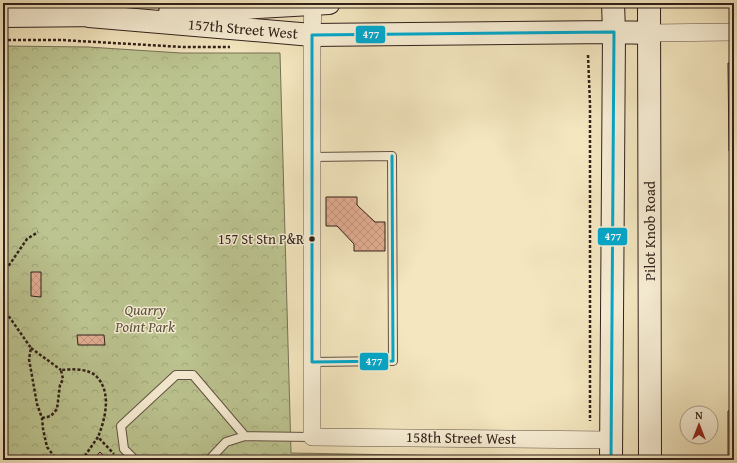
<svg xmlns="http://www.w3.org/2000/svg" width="737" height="463" font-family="'Gentium Book Plus',serif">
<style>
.park{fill:url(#park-crowns);stroke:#767256}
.building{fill:url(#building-cross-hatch);stroke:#31201a}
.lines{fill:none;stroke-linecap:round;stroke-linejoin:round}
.lane-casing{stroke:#625244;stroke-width:10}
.street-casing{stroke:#625244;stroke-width:18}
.secondary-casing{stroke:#31201a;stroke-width:24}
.path{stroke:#31201a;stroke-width:2.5;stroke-dasharray:3 2;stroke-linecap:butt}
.lane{stroke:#f8efd6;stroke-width:8}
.street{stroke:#f8efd6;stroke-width:17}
.secondary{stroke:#f8efd6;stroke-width:22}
.bus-1-casing{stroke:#f8efd6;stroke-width:6}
.bus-1{stroke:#00a9ce;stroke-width:3}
.bus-dot{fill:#31201a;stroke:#f8efd6;stroke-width:1.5}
.labels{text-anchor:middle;stroke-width:3;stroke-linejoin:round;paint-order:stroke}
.bus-label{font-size:14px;fill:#31201a;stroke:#f8efd6;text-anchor:end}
.street-label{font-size:15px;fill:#31201a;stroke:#f8efd6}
.park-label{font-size:15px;font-style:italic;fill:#5b523e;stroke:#f8efd6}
.line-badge{stroke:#f8efd6;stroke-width:1.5}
.badge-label{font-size:11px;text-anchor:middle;font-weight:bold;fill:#fff}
</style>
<defs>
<pattern id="park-crowns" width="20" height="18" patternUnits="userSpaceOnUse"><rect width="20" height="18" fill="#bcc591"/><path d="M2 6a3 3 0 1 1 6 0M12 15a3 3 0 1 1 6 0" fill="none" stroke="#a2a97c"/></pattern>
<pattern id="building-cross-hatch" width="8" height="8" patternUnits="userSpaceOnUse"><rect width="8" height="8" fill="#e4af94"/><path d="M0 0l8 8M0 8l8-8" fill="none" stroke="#c4967f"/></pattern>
</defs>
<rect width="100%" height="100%" fill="#f4e7c0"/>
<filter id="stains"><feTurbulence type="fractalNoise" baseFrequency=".005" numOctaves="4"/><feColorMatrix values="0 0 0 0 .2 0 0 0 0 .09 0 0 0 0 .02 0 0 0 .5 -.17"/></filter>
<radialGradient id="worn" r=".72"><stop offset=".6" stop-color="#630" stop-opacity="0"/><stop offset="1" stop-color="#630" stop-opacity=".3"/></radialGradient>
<path class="park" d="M3,46l85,1 93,6h99l11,400 282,5 1,2h-571z"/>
<path class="building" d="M728,63l6,1v87h-5z
M326,197h31v8l18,17h10v29h-31v-7l-17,-18h-11z
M31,272h10v25l-10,-1z
M77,335h27l1,10h-27z
M734,410v50h-6v-49z
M100,452l8,8h-15z"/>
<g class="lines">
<defs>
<path id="lane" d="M312,157l80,-1 1,205 -81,1
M245,436l67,1
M135,460l-11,-11 -3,-23 55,-51h17l52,61 -19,6 -17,18"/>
<path id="street" d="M313,3l-1,32v402l299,3
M650,33l84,-1"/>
<path id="secondary" d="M649,3l1,457
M170,12l159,-9
M3,16l101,-1
M89,16l223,19 302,-3 36,1
M611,460l3,-428 -1,-29"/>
</defs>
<use href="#lane" class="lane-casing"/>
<use href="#street" class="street-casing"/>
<use href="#secondary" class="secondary-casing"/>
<path class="path" d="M3,40h58l122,7h47
M588,55l2,49v317
M3,274l24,-35 11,-7
M3,308l28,40 -2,11 8,45 5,14 1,11 4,18 10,13
M31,348l30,22
M42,418l9,-2 6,-7 3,-24 3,-6 -2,-9c10,-1 28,-2 36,7 15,16 8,43 1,60
M82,460l16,-23 16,17"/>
<use href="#lane" class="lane"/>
<use href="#street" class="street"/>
<use href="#secondary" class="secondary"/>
<defs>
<path id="bus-1" d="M392,156l1,205 -81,1v-327l302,-3 -3,428"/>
</defs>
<use href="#bus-1" class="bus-1-casing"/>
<use href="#bus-1" class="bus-1"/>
</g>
<circle class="bus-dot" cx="312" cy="239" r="3.5"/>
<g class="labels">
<g class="bus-label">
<text x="304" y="244">157 St Stn P&amp;R</text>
</g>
<g class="street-label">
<text transform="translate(243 29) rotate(5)" y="5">157th Street West</text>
<text transform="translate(650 231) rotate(-90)" y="5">Pilot Knob Road</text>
<text transform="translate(461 438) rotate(1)" y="5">158th Street West</text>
</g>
<g class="park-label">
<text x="145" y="315">Quarry<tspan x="145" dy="17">Point Park</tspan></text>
</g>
</g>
<g class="line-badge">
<rect x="355" y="25" width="31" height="19" rx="4" fill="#00a9ce"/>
<rect x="597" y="227" width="31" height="19" rx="4" fill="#00a9ce"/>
<rect x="359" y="352" width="30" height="19" rx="4" fill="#00a9ce"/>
</g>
<g class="badge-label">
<text x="371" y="38">477</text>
<text x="613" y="240">477</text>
<text x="374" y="365">477</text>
</g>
<rect width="737" height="463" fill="none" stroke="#f4e7c0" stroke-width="16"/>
<rect x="4" y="4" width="729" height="455" fill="none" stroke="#31201a" stroke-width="2"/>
<rect x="8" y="8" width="721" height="447" fill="none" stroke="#31201a"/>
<g transform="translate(699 425)"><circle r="19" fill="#f8efd6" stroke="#a89c8b"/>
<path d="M0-3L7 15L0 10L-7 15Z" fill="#8f2418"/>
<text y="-6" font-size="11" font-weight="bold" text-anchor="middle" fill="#31201a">N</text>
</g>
<rect width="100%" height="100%" filter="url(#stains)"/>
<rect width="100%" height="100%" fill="url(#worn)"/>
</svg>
